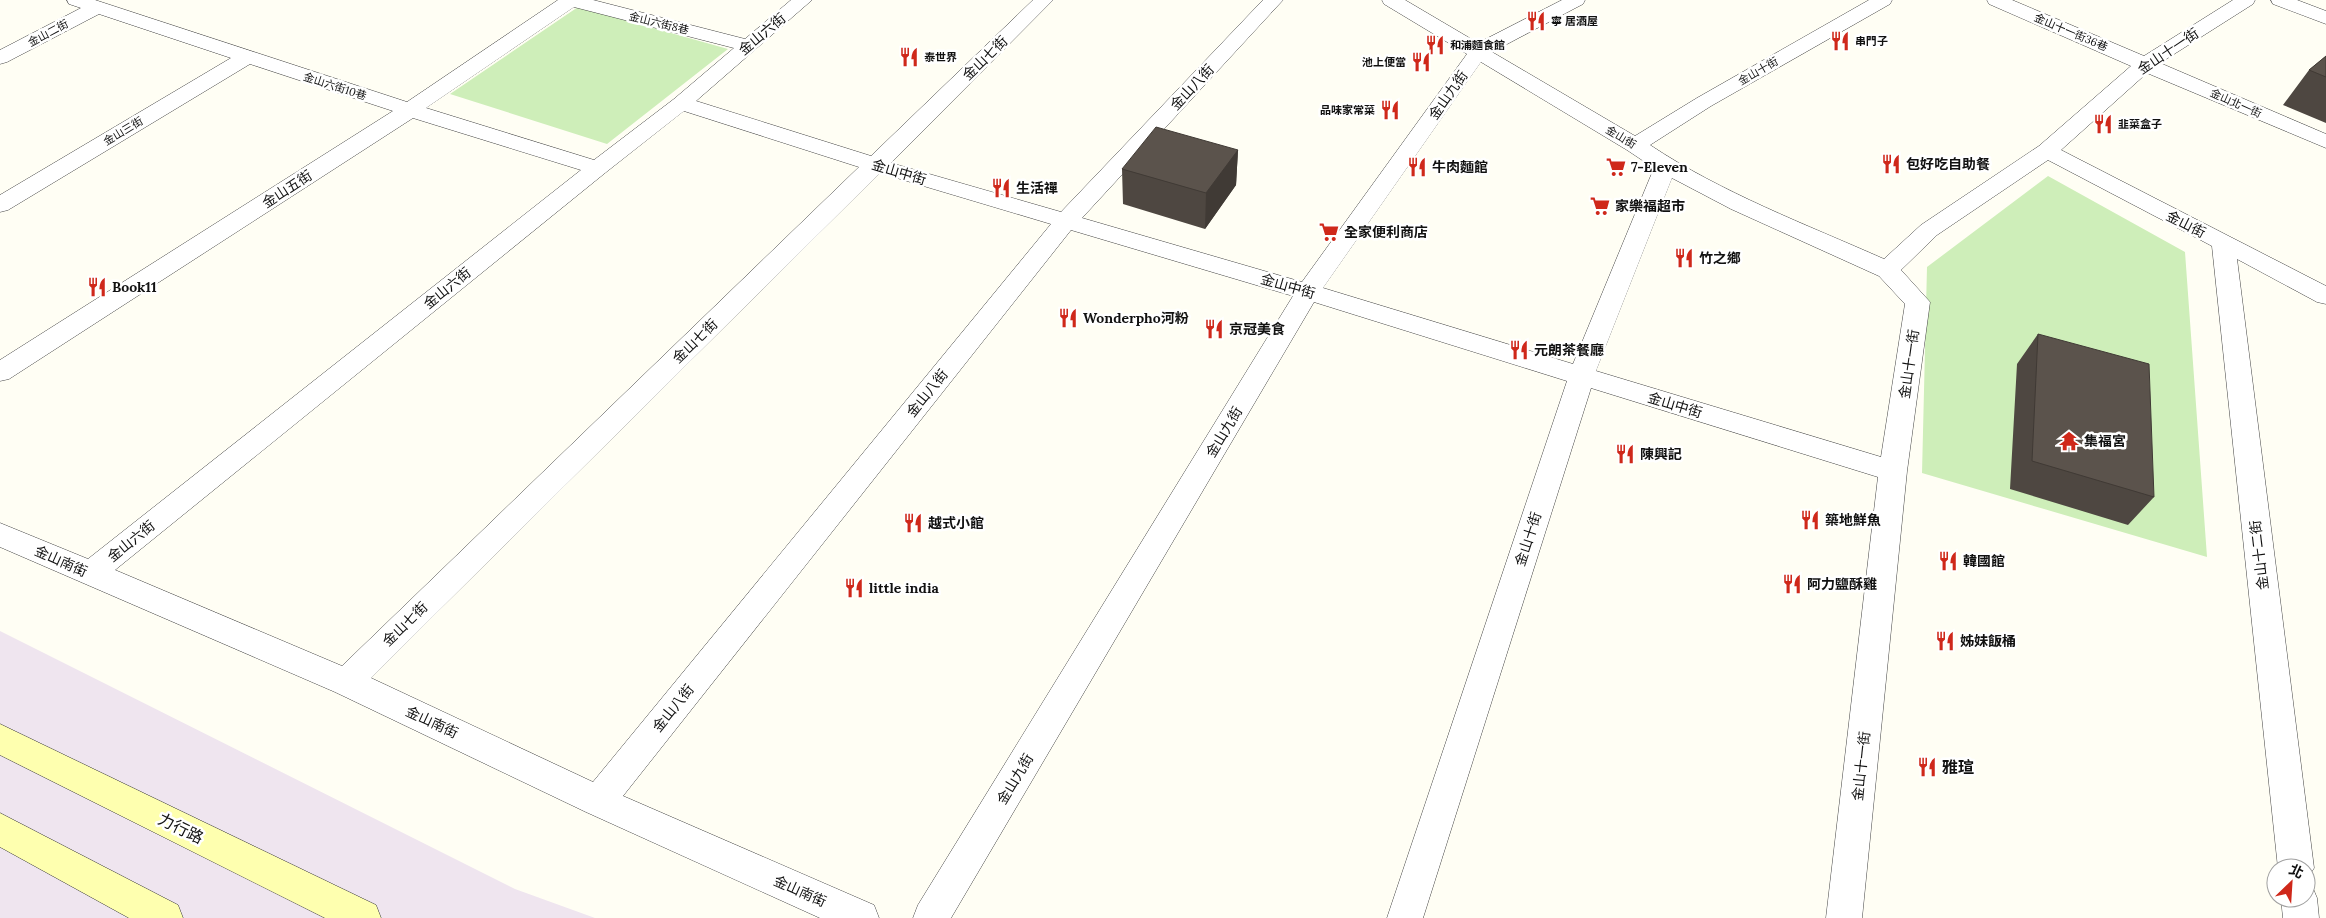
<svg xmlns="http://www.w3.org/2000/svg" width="2326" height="918" font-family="Lora,'Noto Sans TC',serif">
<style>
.industrial{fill:#efe5ef}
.green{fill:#ceeeb9}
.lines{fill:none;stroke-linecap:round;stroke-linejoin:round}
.street-casing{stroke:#444;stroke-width:1}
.secondary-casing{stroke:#333;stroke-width:1}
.street{fill:#fff;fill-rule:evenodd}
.secondary{fill:#feffaf;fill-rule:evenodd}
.wall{fill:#4e4741}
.shaded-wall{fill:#403a35}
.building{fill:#5b534c;stroke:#403a35}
.labels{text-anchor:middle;stroke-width:5;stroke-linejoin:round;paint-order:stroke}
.far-poi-label{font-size:11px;font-weight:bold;fill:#111;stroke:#fff;text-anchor:start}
.far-street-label{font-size:11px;fill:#111;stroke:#fff}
.street-label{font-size:14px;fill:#111;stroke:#fff}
.poi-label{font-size:14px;font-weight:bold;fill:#111;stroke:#fff;text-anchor:start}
.near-poi-label{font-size:16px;font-weight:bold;fill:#111;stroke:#fff;text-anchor:start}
.near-street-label{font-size:16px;fill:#111;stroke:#fff}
</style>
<rect width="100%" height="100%" fill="#fffef4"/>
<path class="industrial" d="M0,631l515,258 80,29h-595z"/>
<path class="green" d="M578,7l150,42 -121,95 -157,-50z
M2048,176l137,76 22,305 -285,-84 5,-206z"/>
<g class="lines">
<defs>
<path id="street" d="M67,0h28l312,102 151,-102h35l152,39 46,-39h21l-116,101 175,55 162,-156h20l-162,163 170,49 202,-212h20l-201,218 220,64 165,-228 -83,-50 -2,-4h23l73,43 84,-43h23l-2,4 -91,48 143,84 62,-38 172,-98h23l-2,4 -179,102 -61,39c72,48 155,79 234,114l37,-34 118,-79 92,-80 -142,-62 -2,-4h25l132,56 89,-56h22l-2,4 -93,59 166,71v14l-179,-75 -86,77 265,136v18l-9,-2 -80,-43 77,609 -8,13v-13h-28l-66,-622 -164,-86 -111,75 -36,35 29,32 -23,169 -45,447h-36l52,-441 -287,-89 -168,530h-36l180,-537 -253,-79 -363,616h-38l5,-13 375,-609 -222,-66 -448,566 251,109 5,13h-59l-234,-106 -251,-120 -335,-145v-24l88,36 493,-389 -168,-52 -404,261 -9,2v-21l393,-249 -143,-47 -242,146 -8,2v-17l231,-137 -132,-44 -92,48 -7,2v-14l81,-42 -12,-4zM574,7l160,41 -60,51 -80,61 -168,-52zM1481,62l146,88 27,18 -81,196 -250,-76zM684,111l175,56 -517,499 -227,-96 490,-397zM880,173l171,51 -458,558 -222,-104zM1672,178l59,31 148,67 26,28 -24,153 -285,-86z
M2271,0h26l29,11v13l-53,-20z
M2306,883l6,3 5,12 2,20h-36l-2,-20h25z"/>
<path id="secondary" d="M0,724l376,181 5,13h-56l-325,-163z
M0,813l178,92 5,13h-54l-129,-71z"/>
</defs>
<use href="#street" class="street-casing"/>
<use href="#secondary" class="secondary-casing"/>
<use href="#street" class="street"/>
<use href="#secondary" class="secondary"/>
</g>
<path class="wall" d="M2326,56v67l-43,-18 26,-35z
M1238,150l-2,35 -31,44 -82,-25 -1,-35z
M2038,334l116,163 -26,28 -118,-36 7,-125z"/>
<path class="shaded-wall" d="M1238,150l-2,35 -31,44 1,-36z"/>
<path class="building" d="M2326,56v21l-17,-7z
M1156,127l82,23 -32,43 -84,-24z
M2038,334l111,30 5,133 -122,-36z"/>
<defs>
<symbol id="restaurant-bare" viewBox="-9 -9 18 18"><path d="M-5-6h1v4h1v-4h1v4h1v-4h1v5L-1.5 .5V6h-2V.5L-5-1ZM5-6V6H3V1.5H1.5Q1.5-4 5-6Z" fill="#cf281a" stroke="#fff" stroke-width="2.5" paint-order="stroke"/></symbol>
<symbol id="supermarket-bare" viewBox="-9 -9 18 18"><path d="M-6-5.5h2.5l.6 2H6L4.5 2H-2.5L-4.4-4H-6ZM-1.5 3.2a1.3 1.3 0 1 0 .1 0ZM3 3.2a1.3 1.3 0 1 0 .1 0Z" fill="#cf281a" stroke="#fff" stroke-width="2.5" paint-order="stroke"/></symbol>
<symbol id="temple-bare" viewBox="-9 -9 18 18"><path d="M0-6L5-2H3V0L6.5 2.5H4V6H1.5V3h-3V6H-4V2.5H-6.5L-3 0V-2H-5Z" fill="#cf281a" stroke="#fff" stroke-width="2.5" paint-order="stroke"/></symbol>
</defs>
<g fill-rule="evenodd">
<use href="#restaurant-bare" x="1522" y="7" width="28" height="28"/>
<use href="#restaurant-bare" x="1826" y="27" width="28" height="28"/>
<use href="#restaurant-bare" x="1421" y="31" width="28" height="28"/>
<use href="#restaurant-bare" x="895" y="43" width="28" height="28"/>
<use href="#restaurant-bare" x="1407" y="48" width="28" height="28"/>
<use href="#restaurant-bare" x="1376" y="96" width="28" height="28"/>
<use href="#restaurant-bare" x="2089" y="110" width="28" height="28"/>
<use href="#restaurant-bare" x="1877" y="150" width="28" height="28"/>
<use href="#restaurant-bare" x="1403" y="153" width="28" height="28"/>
<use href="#supermarket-bare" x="1602" y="153" width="28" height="28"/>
<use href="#restaurant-bare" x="987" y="174" width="28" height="28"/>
<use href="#supermarket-bare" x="1586" y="192" width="28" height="28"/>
<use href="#supermarket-bare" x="1315" y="218" width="28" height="28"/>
<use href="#restaurant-bare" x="1670" y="244" width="28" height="28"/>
<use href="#restaurant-bare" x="83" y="273" width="28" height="28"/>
<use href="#restaurant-bare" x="1054" y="304" width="28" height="28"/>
<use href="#restaurant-bare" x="1200" y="315" width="28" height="28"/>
<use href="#restaurant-bare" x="1505" y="336" width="28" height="28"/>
<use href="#temple-bare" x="2055" y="427" width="28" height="28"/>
<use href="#restaurant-bare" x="1611" y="440" width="28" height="28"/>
<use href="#restaurant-bare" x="1796" y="506" width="28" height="28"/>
<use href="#restaurant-bare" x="899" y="509" width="28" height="28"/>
<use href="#restaurant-bare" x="1934" y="547" width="28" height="28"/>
<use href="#restaurant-bare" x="1778" y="570" width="28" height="28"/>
<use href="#restaurant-bare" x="840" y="574" width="28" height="28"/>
<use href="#restaurant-bare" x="1931" y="627" width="28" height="28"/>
<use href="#restaurant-bare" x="1913" y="753" width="28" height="28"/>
</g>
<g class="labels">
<g class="far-poi-label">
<text x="1551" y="25">寧 居酒屋</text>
<text x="1855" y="45">串門子</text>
<text x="1450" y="49">和浦麵食館</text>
<text x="924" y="61">泰世界</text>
<text x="1406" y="66" text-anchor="end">池上便當</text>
<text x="1375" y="114" text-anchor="end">品味家常菜</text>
<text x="2118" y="128">韭菜盒子</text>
</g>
<g class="far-street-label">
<text transform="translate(659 23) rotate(14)" y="4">金山六街8巷</text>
<text transform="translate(2071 32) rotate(23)" y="4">金山十一街36巷</text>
<text transform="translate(48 33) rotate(-28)" y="4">金山二街</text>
<text transform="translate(1758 71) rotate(-30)" y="4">金山十街</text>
<text transform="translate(335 86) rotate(18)" y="4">金山六街10巷</text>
<text transform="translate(2236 103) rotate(24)" y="4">金山北一街</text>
<text transform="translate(123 131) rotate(-31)" y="4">金山三街</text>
<text transform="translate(1621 137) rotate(31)" y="4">金山街</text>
</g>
<g class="street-label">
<text transform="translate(762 34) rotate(-40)" y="5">金山六街</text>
<text transform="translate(2168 51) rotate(-34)" y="5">金山十一街</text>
<text transform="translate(985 58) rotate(-44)" y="5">金山七街</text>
<text transform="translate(1192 87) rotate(-47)" y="5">金山八街</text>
<text transform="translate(1448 95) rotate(-55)" y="5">金山九街</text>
<text transform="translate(899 172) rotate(17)" y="5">金山中街</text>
<text transform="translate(287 189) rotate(-33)" y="5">金山五街</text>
<text transform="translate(2186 224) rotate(27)" y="5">金山街</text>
<text transform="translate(1288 286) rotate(16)" y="5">金山中街</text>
<text transform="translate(447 288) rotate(-39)" y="5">金山六街</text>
<text transform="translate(695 341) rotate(-44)" y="5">金山七街</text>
<text transform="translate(1909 364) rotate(-82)" y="5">金山十一街</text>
<text transform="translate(927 393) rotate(-51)" y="5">金山八街</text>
<text transform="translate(1675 405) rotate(17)" y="5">金山中街</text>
<text transform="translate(1224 432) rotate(-59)" y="5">金山九街</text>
<text transform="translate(1528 539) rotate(-72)" y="5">金山十街</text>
<text transform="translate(131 541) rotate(-39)" y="5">金山六街</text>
<text transform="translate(2259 555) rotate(-97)" y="5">金山十二街</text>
<text transform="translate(61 561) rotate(24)" y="5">金山南街</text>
<text transform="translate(405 624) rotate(-44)" y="5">金山七街</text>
<text transform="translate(673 708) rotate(-51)" y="5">金山八街</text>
<text transform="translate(432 722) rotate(25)" y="5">金山南街</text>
<text transform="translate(1861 766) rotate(-84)" y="5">金山十一街</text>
<text transform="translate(1015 779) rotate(-59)" y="5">金山九街</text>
<text transform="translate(800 891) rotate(24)" y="5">金山南街</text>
</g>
<g class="poi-label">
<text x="1906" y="169">包好吃自助餐</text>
<text x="1432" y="172">牛肉麵館</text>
<text x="1631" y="172">7-Eleven</text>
<text x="1016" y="193">生活禪</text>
<text x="1615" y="211">家樂福超市</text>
<text x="1344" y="237">全家便利商店</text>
<text x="1699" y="263">竹之鄉</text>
<text x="112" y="292">Book11</text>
<text x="1083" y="323">Wonderpho河粉</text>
<text x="1229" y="334">京冠美食</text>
<text x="1534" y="355">元朗茶餐廳</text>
<text x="2084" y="446">集福宮</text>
<text x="1640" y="459">陳興記</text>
<text x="1825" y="525">築地鮮魚</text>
<text x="928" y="528">越式小館</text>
<text x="1963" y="566">韓國館</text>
<text x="1807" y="589">阿力鹽酥雞</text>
<text x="869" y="593">little india</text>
<text x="1960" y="646">姊妹飯桶</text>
</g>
<g class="near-poi-label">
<text x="1942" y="773">雅瑄</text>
</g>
<g class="near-street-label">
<text transform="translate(181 828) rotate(26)" y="6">力行路</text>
</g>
</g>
<g transform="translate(2291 883) rotate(25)"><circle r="24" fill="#ffffff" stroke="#a0a0a0"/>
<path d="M0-4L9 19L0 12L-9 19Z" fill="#cf281a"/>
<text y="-8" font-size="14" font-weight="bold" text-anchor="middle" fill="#111111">北</text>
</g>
</svg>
